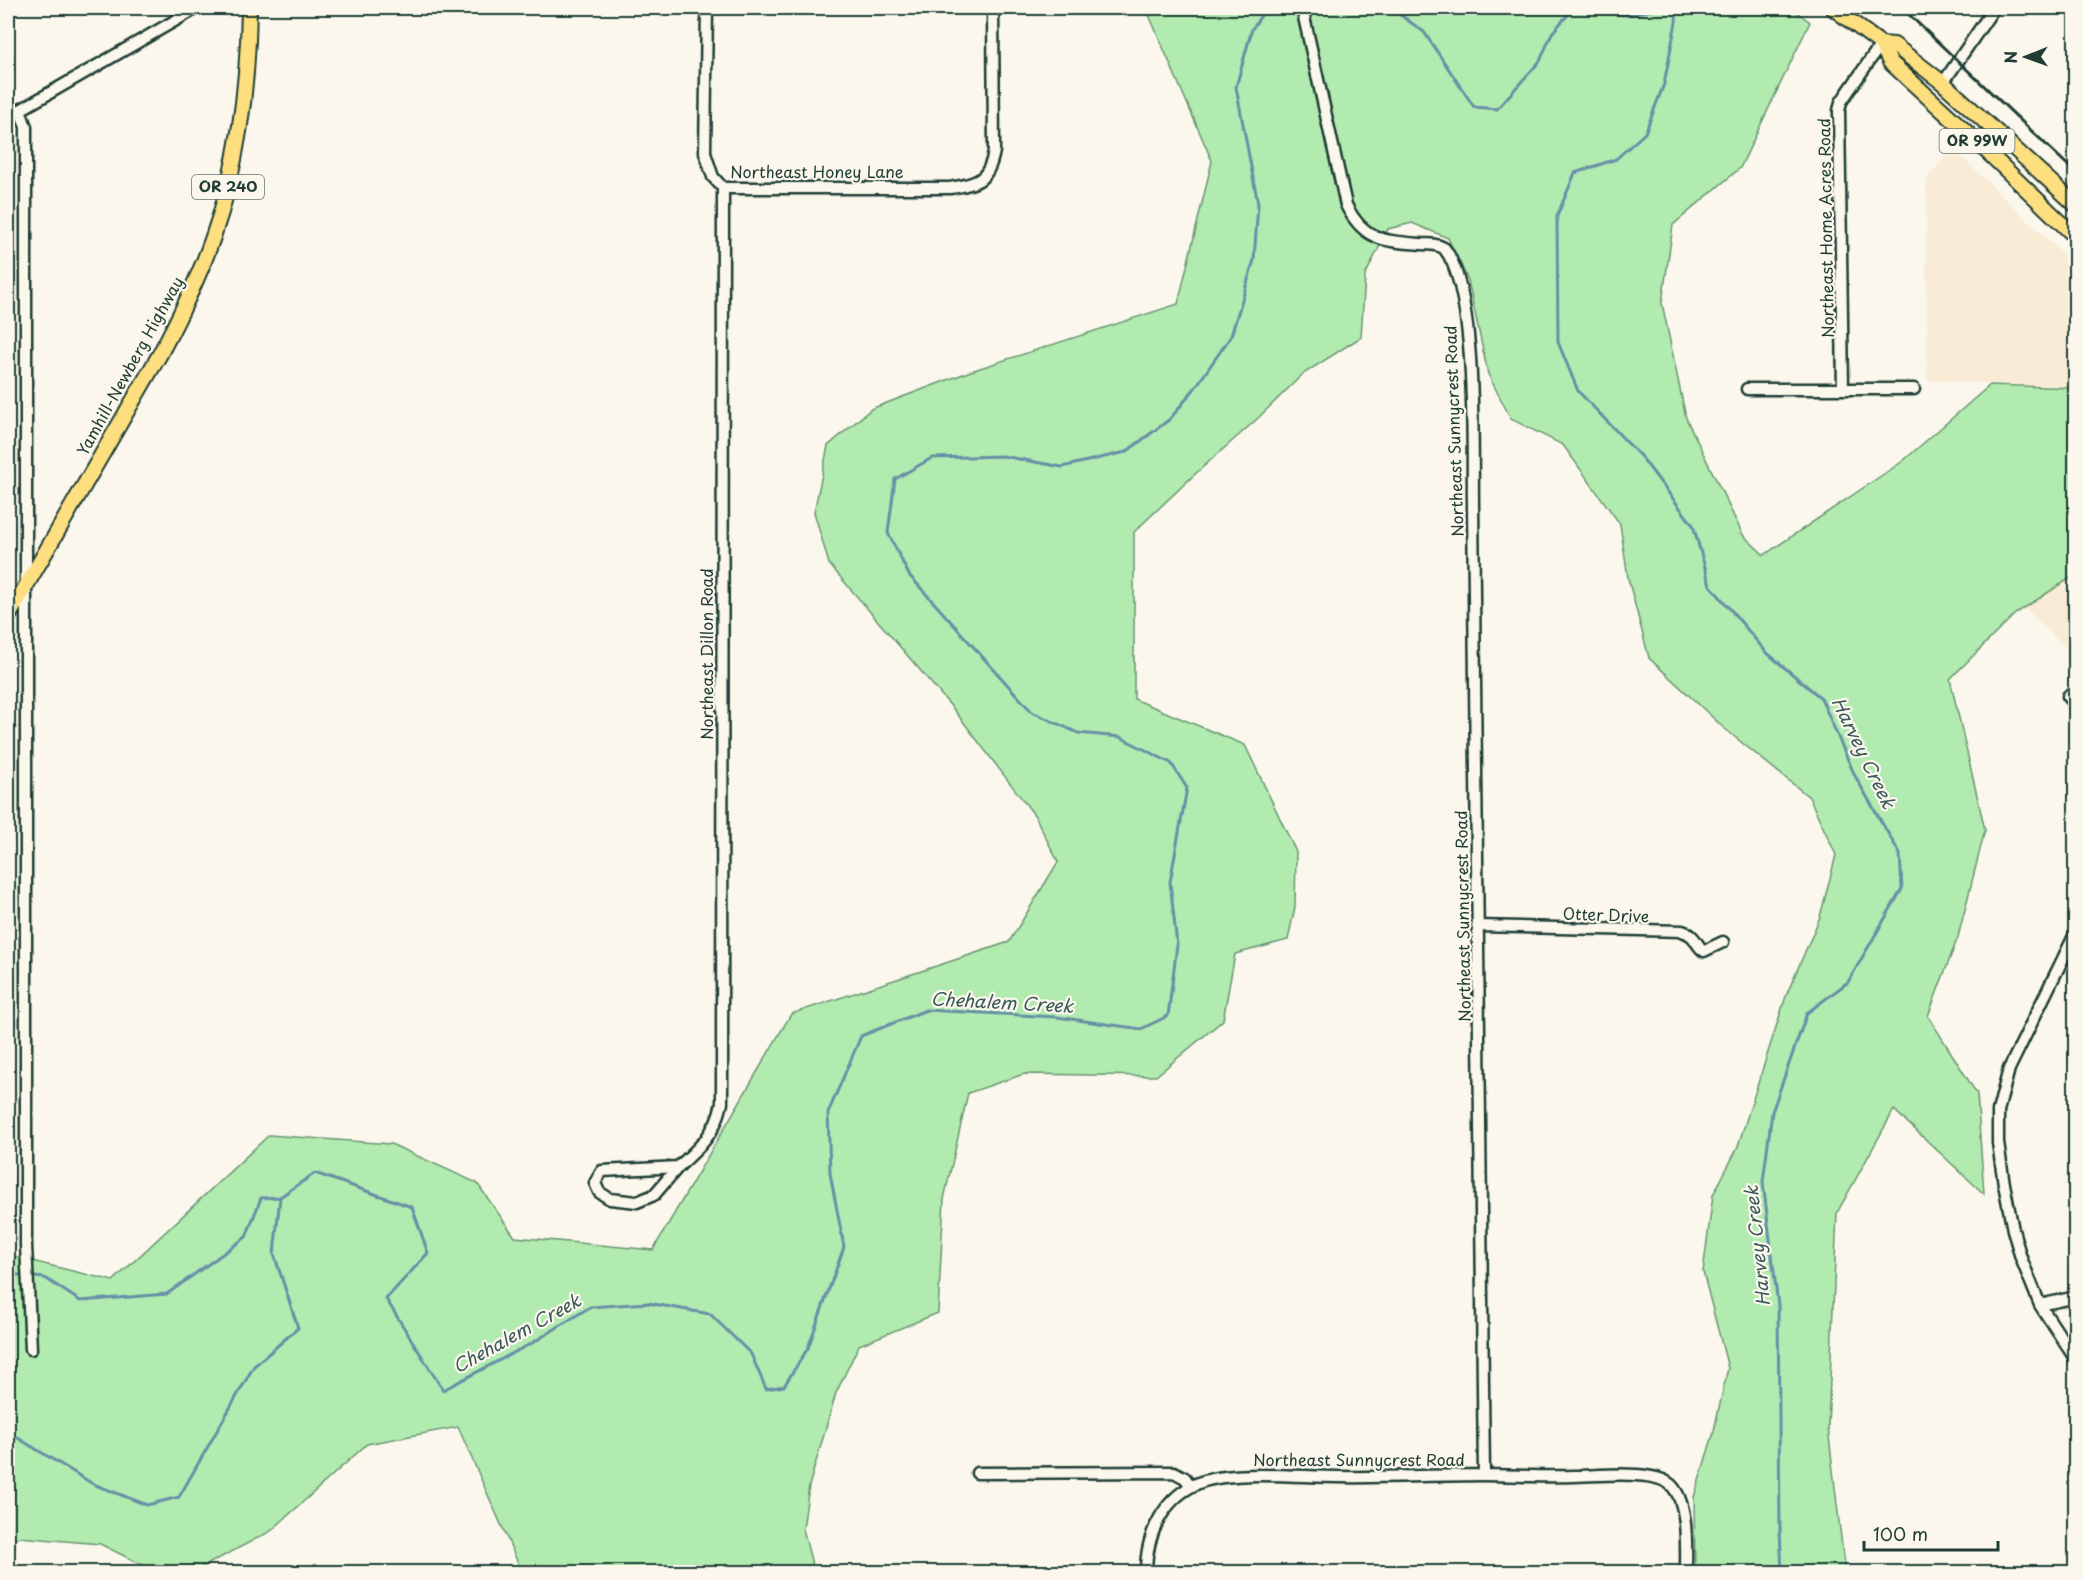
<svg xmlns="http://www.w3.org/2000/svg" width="2083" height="1580" font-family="'Playpen Sans',sans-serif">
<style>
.built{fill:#f9ecd6}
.green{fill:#b1ebaf;stroke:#689472;stroke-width:1.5}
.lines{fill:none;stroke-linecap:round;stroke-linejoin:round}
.stream{stroke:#6690a7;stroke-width:3}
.minor-casing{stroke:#1f3d34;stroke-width:15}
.major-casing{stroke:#1f3d34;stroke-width:18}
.minor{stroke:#fbf7ec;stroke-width:10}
.major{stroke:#fddf80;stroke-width:14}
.rail{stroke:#1f3d34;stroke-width:3}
.labels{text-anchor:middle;stroke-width:4.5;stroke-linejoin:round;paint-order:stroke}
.shield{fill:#fbf7ec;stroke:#61756b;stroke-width:1.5}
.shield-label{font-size:15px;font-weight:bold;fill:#1f3d34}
.street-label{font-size:16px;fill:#1f3d34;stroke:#fbf7ec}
.water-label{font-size:18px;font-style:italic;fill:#37595a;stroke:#fbf7ec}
</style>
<rect width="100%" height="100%" fill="#fbf7ec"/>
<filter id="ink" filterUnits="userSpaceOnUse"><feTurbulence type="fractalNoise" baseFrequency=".0167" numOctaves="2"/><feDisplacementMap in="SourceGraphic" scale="12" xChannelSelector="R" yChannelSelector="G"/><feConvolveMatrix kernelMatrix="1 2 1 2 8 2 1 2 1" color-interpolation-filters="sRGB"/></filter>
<g filter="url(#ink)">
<path class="built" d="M1953,149l122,116v123l-148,-8 -1,-201z
M2075,575v82l-50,-49z"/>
<path class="green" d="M1146,8h645l19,14 -70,146 -67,57 -11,78 24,115 57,117 21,20 139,-94 87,-76 85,3v187l-60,39 -65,65 35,151 -27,107 -30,79 49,78 7,100 -90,-84 -57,103 -9,215 17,144h-150l-1,-75 19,-62 15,-67 -25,-96 10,-77 24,-46 49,-153 34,-79 16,-62 -27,-58 -84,-68 -76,-71 -21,-80 -8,-54 -57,-79 -52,-26 -23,-45 -20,-94 -20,-42 -36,-15 -24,6 -23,47 -4,61 -58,37 -47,46 -62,55 -60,57v167l111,46 51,107 -1,55 -7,33 -53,14 -12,66 -67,56 -132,-2 -56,19 -24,106 -6,114 -79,32 -23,48 -27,93 -6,43 11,43h-292l-64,-145 -91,17 -96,87 -78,41h-36l-57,-28 -81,-7 -11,4v-277l8,-7 97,24 156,-146 122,9 86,39 38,54 138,13 138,-236 218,-72 49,-80 -23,-46 -80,-105 -126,-147 -15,-52 14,-66 43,-37 100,-38 207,-67 34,-143z"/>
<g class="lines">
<path class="stream" d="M1380,8l19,6 25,18 50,75 23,2 43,-48 12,-28 20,-23 54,5 26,-5 4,-2
M1677,8l-1,14 -12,62 -19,49 -29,26 -41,14 -18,43 1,126 20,49 64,67 51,67 17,60 56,67 55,46 34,78 45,78 2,35 -54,93 -41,31 -35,99 -9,70 15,123 2,226 2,41
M8,1274l12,1
M34,1277l11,1 35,23 87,-7 79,-57 15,-39 19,-1
M8,1432l85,52 54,21 32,-8 75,-131 44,-38 -24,-74 6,-57 35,-24 97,34 16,46 -42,46 57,91 91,-48 56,-35 58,-4 62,11 41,40 15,35 18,-3 24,-38 36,-101 -14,-74 -2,-60 33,-77 65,-26 131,7 84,12 27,-13 9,-71 -7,-63 17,-94 -16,-25 -51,-26 -42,-4 -46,-21 -123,-137 -21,-42 7,-54 37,-21 71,-2 59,11 64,-15 44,-33 25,-31 36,-52 23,-76 4,-56 -22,-117 16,-58 14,-21"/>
<defs>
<path id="minor" d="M707,8l-2,145 8,24 10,11h227c28,-4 39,-8 44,-37l-1,-143
M1302,8l44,197c18,36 38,36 75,39 8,0 16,0 23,4 34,42 28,201 29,258l11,969
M1943,83l51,-75
M20,110l6,17v1118l5,104
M8,117l189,-109
M1747,389h167
M1843,389l-4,-278 2,-9 40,-58
M2068,696l8,9
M1477,926l205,5c16,5 12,13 22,20l19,-9
M2076,932l-67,137 -11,42v32l6,41 9,46 8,28 19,47 36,55
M678,1167l-24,28 -17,7 -27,-3 -11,-7 -4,-9 7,-12 76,-4c21,-19 38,-34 44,-64l1,-915
M2040,1305l36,-8
M977,1473l197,-1 11,6 6,8
M1146,1572c0,-38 18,-76 55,-90 33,-12 100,-5 136,-5 49,1 97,-2 145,-2 31,0 61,2 91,1 24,0 81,-7 98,9 18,17 15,64 15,87"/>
<path id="major" d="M1833,8l48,36 9,18 85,78 101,97
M1881,44l13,1 49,38 133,122
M8,617l152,-263c20,-38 39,-76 53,-117 26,-74 35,-151 36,-229"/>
</defs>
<use href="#minor" class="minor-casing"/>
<use href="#major" class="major-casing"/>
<use href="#minor" class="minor"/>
<use href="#major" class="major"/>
<path class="rail" d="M1902,8l174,165"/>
</g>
</g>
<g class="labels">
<g class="shield">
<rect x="1939.5" y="129" width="75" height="24" rx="4.5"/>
<rect x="192" y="175" width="72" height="24" rx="4.5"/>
</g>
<g class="shield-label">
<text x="1977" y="146">OR 99W</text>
<text x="228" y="192">OR 240</text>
</g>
<g class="street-label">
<text x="817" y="178">Northeast Honey Lane</text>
<text transform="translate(1826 228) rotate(-91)" y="6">Northeast Home Acres Road</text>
<text transform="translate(130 366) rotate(-61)" y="6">Yamhill-Newberg Highway</text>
<text transform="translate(1454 431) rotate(-92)" y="6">Northeast Sunnycrest Road</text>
<text transform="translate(707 654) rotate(-90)" y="6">Northeast Dillon Road</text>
<text transform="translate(1606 915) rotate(2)" y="6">Otter Drive</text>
<text transform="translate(1463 916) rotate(-91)" y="6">Northeast Sunnycrest Road</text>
<text x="1359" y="1466">Northeast Sunnycrest Road</text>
</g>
<g class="water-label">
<text transform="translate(1863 753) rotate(64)" y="6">Harvey Creek</text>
<text transform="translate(1002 1003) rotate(3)" y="6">Chehalem Creek</text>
<text transform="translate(1758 1246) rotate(-96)" y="6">Harvey Creek</text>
<text transform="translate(517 1334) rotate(-29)" y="6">Chehalem Creek</text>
</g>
</g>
<rect width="2083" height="1580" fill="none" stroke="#fbf7ec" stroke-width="30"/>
<rect x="15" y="15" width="2053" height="1550" fill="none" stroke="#1f3d34" stroke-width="2" filter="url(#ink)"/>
<g transform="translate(2026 57) rotate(269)" stroke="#fbf7ec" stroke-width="4.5" paint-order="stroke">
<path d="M0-4.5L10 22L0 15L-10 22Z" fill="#1f3d34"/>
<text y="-9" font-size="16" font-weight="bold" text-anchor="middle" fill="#1f3d34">N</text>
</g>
<path d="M1864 1541v9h134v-9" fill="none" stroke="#1f3d34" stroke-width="3"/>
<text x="1873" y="1541" font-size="18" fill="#1f3d34" stroke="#fbf7ec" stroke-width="4.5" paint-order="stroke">100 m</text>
</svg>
